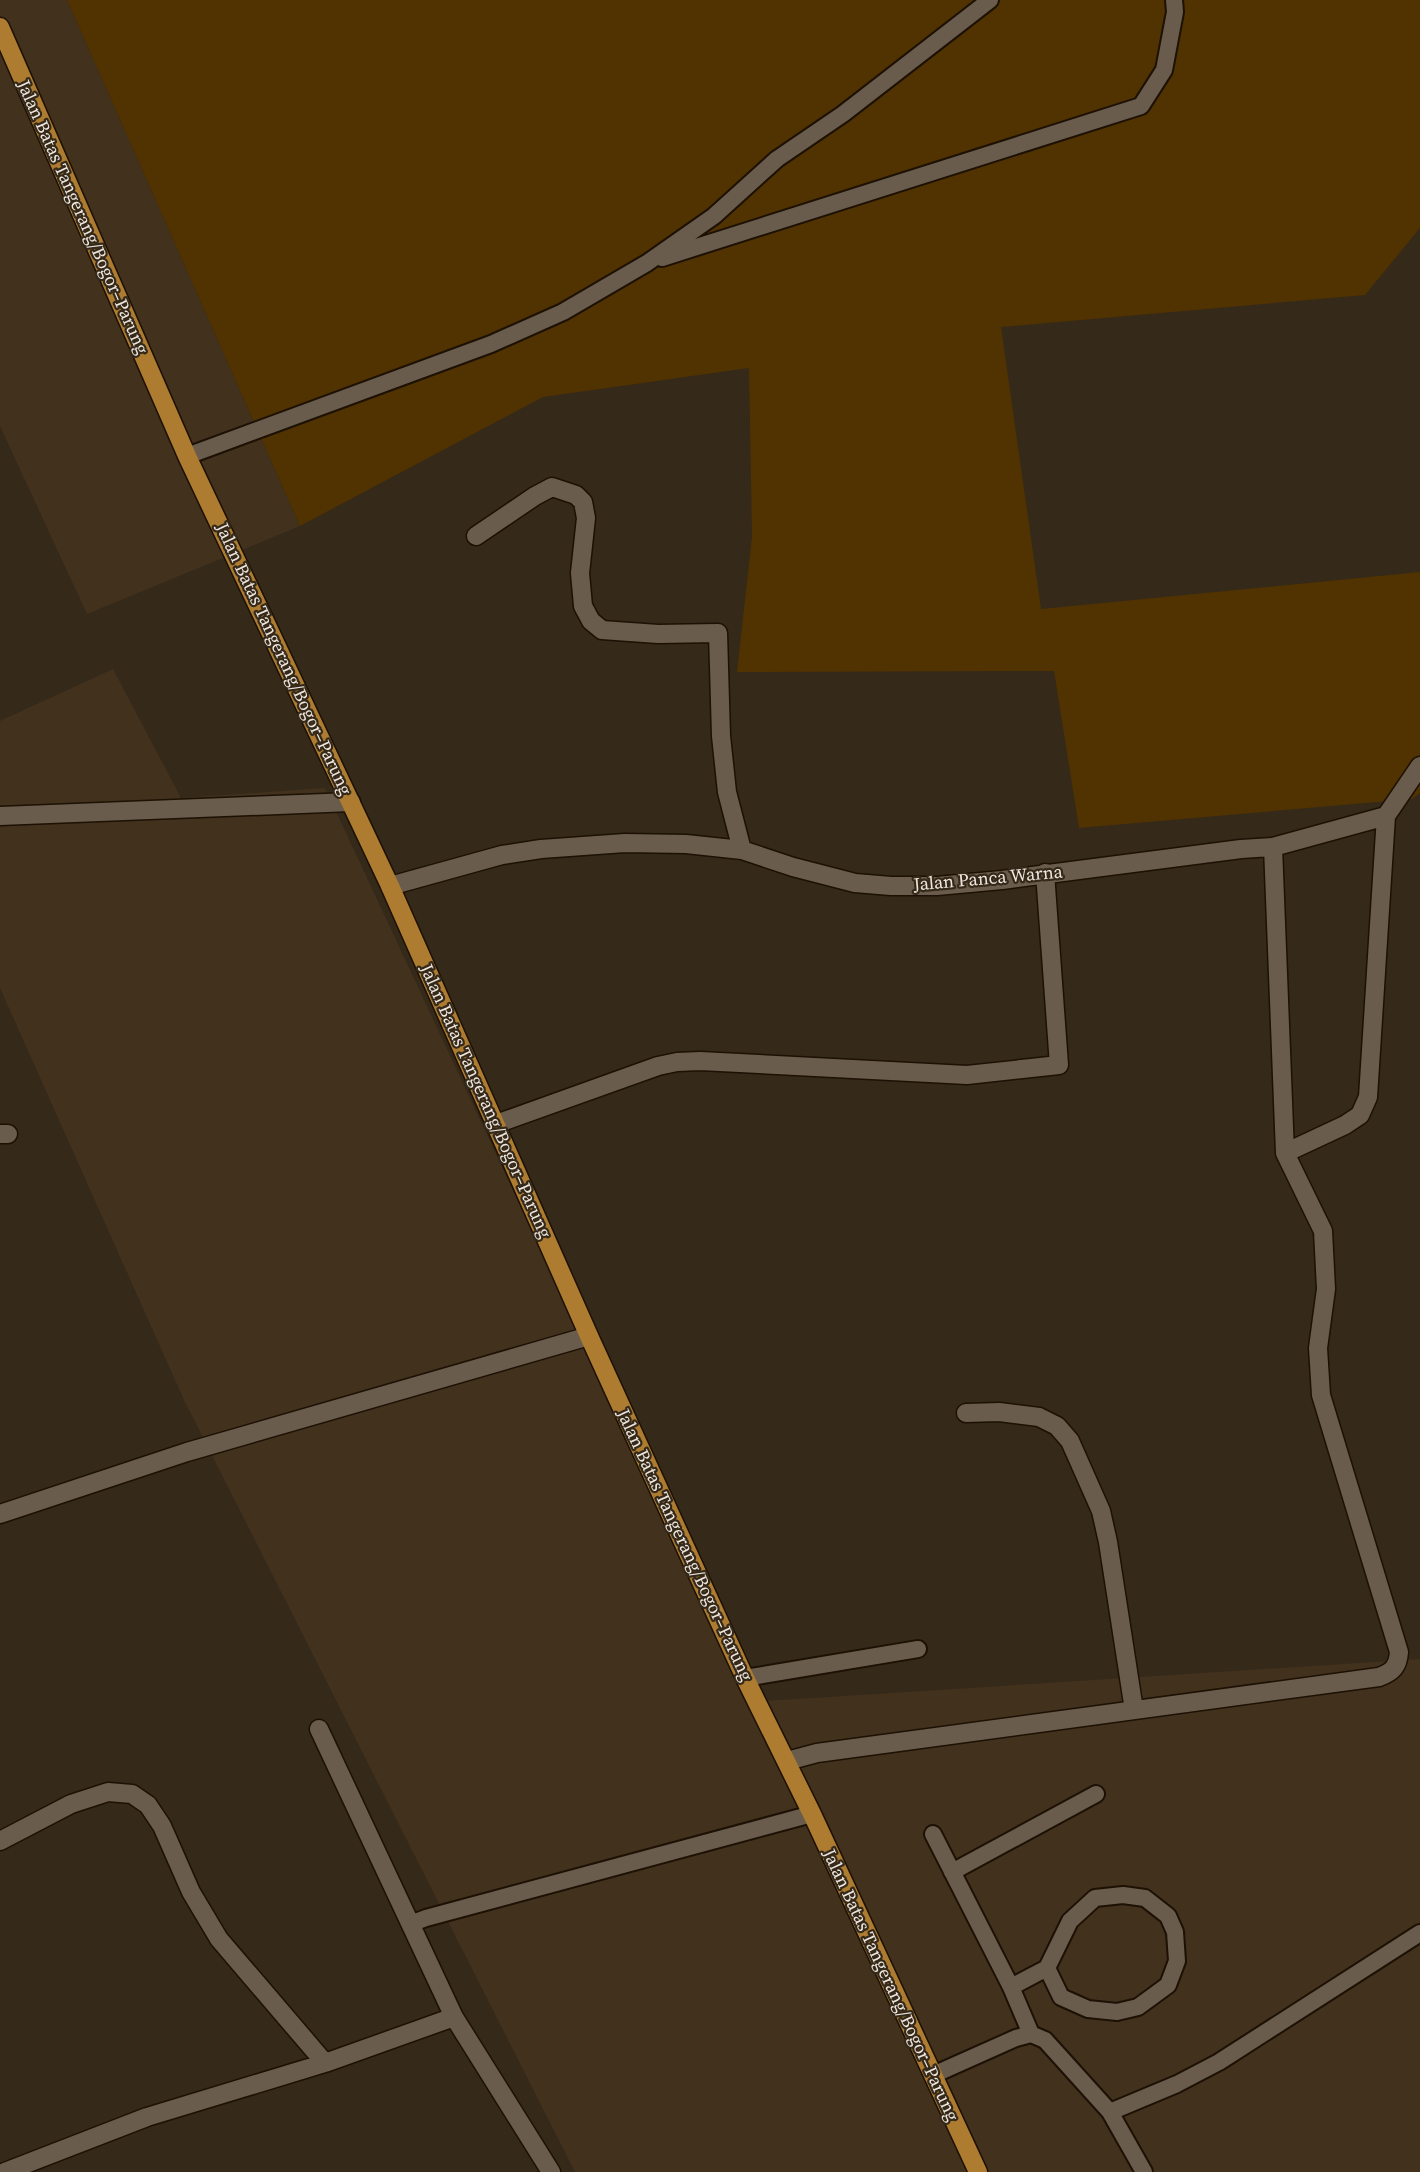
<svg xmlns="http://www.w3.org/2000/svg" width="1420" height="2172" font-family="'Source Serif 4',serif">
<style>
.built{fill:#42311d}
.green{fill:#513201}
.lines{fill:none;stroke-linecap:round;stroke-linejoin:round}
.service-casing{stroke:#1c1104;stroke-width:20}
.minor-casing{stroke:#1c1104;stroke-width:21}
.primary-casing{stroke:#1c1104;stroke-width:21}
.service{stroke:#695c4c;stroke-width:16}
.minor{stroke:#695c4c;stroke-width:18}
.primary{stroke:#ad7c31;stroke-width:18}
.labels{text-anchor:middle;stroke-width:4.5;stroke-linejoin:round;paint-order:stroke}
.street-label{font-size:18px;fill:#efe7de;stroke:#35291a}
</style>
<rect width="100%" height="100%" fill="#35291a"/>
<path class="built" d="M0,0h67l233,526 -213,88 -87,-188z
M113,669l68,129 144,-10 427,914 668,-43v513h-845l-391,-772 -184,-412v-267z"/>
<path class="green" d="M67,0h1353v228l-55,67 -364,32 40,282 379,-37v221l-8,6 -333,29 -25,-157 -317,1 15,-135 -3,-169 -206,29 -243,129z"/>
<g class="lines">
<defs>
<path id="service" d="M662,258l479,-152 23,-36 11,-58 -1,-12
M187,456l304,-112 72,-32 84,-49 67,-47 63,-57 66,-45 147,-114
M745,1678l173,-29
M933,1834l78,153 20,47
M952,1872l144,-78
M410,1924l16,-6 386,-104
M1011,1987l36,-19 23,-47 25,-23 28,-3 22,3 23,18 7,16 2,29 -9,24 -30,22 -21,5 -29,-3 -27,-12 -14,-29
M933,2075l83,-37 15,-4 14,6 65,72 67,-28 42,-22 201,-129
M1110,2112l34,60"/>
<path id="minor" d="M476,536l59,-40 17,-9 24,8 7,7 3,16 -6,55 3,33 8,15 11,9 56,4 60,-1 3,103 6,56 15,58
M0,816l351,-14
M390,886l112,-31 39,-6 84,-6 61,1 56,6 51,17 62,16 36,3h46l65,-6 239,-31 32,-2 113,-31 34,-50
M496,1124l162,-58 19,-4 23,-1 267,14 92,-10 -14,-192
M0,1134h8
M1285,1153l60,-28 15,-10 8,-18 18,-281
M966,1413l33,-1 40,5 18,9 13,15 31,70 7,31 26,168
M0,1514l187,-62 402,-116
M319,1729l135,288 97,155
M787,1761l30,-8 562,-76c14,-5 19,-11 20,-25l-78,-257 -3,-47 8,-59 -3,-58 -38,-78 -12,-306
M0,1841l71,-37 37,-12 24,2 16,11 14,21 29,66 28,47 106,124
M5,2172l142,-55 178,-54 129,-46"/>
<path id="primary" d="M0,27l187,429 203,430 199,450 156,342 67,136 166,358"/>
</defs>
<use href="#service" class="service-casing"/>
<use href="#minor" class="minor-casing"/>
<use href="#primary" class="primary-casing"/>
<use href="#service" class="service"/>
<use href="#minor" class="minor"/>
<use href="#primary" class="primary"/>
</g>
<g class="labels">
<g class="street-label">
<text transform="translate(83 217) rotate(66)" y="6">Jalan Batas Tangerang/Bogor–Parung</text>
<text transform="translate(284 659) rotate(65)" y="6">Jalan Batas Tangerang/Bogor–Parung</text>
<text transform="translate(988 878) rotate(-5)" y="6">Jalan Panca Warna</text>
<text transform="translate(486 1101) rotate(66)" y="6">Jalan Batas Tangerang/Bogor–Parung</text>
<text transform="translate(685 1545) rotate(65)" y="6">Jalan Batas Tangerang/Bogor–Parung</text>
<text transform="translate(891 1985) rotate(65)" y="6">Jalan Batas Tangerang/Bogor–Parung</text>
</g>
</g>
</svg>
